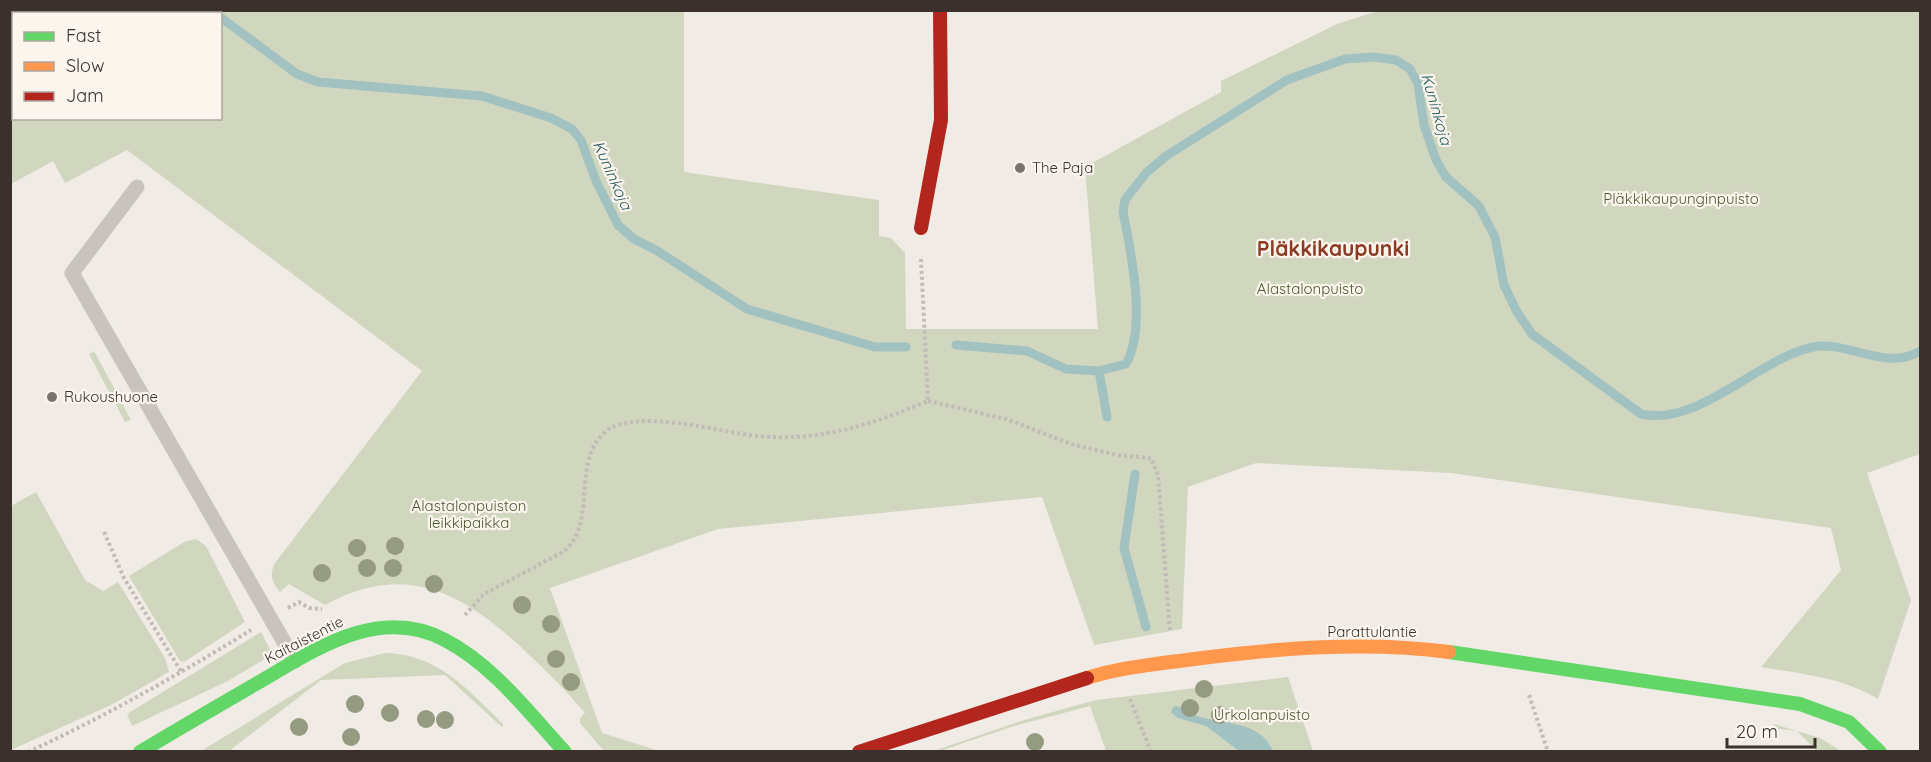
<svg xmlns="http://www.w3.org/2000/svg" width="1931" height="762" font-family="Quicksand,sans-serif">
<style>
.green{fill:#d1d6bf;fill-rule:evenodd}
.water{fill:#a1c2c1}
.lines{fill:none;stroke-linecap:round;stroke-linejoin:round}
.stream{stroke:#a1c2c1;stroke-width:9}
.path{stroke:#c2bbb6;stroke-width:4;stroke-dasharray:3 3;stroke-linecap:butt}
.lane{stroke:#c9c3be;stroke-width:15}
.fast{stroke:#63d668;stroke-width:14}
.slow{stroke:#ff974d;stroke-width:14}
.jam{stroke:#b3261e;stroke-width:14}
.tree{fill:#959b80}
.poi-dot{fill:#7a716c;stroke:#fbf5ee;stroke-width:2}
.labels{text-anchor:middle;stroke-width:4.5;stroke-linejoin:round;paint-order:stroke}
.poi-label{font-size:15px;fill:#3b302b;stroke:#fbf5ee;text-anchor:start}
.park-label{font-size:15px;fill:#4a5a2e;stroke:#fbf5ee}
.street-label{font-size:15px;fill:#3b302b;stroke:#fbf5ee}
.water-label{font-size:16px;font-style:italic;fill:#1f5a5e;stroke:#fbf5ee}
.district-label{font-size:21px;font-weight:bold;fill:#8c3b22;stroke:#fbf5ee}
</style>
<rect width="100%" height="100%" fill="#f0ebe5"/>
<path class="green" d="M1381,10l539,1v443l-53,19 44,127 -33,99c-36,-22 -76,-25 -117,-32l80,-97 -10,-42 -380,-55 -195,-10 -68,24 -6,142 -88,16 -52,-148 -324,32 -168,59 52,145 57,18h-55l-24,-28v-5l5,-5c-20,-24 -42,-45 -64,-66 -61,-56 -117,-85 -196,-42l-36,-21 -9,8c-8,-10 -11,-17 -5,-29l147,-192 -295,-221 -62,33 -12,-22 -42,23v-173h673v161l195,28v36l12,2 14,15 1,76h192l-13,-162 136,-75v-11l116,-57zM14,14h206v104h-206z
M94,351l37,69 -6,2 -36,-68z
M36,492l49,88 18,11 15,-9 47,76 4,14 -56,32 -102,46v-244z
M196,539l10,7 39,76 -61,40 -4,-1 -51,-85 57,-35z
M261,632l10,19 -1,5 -42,25 -96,45 -5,-12z
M385,653c53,1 83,37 118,71v4l-58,-53 -124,5 -92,71h-28l144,-88z
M1288,677l25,74h-207l-16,-45 -76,20 -74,25 -9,1 93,-32 72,-20z
M1774,724l46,14 21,13h-24l-20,-20 -24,-3z"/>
<path class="water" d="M1174,706c9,0 16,9 26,11 27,7 61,5 73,34h-34l-33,-25 -28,-8 -7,-6z"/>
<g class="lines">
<path class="stream" d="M208,10l7,4
M220,17l77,57 21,8 164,14 69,22 21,11 9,11 15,41 22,44 16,14 22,11 91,59 128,38h31
M956,345l71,6 39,18 33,2 27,-7c21,-37 5,-112 -3,-152l2,-12 21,-27 20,-17 121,-76 58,-21 29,-2 22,3 14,9 8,15 6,41 12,35 10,17 33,29 7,14 9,17 9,48 13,27 15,22 109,80c58,13 116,-55 172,-67 33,-7 74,25 107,4
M1099,371l8,46
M1135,474l-11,74 22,79"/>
<path class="path" d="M928,401l78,18 65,25 45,11 35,3 7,17 12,157
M104,532l20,46 58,95
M288,608l11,-6 10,6 13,1
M465,615l19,-21 79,-42c36,-29 7,-89 42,-120 28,-25 116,0 152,4 64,6 113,-11 171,-35l-7,-142
M1529,695l19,57
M1130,699l21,53
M28,752c78,-36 150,-77 223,-122"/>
<path class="lane" d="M137,187l-65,86 223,388"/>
<path class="fast" d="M1449,652l351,52 49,18 31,30
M140,752c38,-23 76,-45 114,-67 58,-33 123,-81 191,-45 48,25 84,73 120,112"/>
<path class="slow" d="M1087,678c35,-11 71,-14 107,-19 84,-11 172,-18 255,-7"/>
<path class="jam" d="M921,228l20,-108 -1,-110
M859,752l228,-74"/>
</g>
<g class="tree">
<circle cx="395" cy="546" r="9"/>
<circle cx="357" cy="548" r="9"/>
<circle cx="367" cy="568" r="9"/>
<circle cx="393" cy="568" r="9"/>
<circle cx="322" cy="573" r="9"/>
<circle cx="434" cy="584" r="9"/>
<circle cx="522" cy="605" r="9"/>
<circle cx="551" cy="624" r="9"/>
<circle cx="556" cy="659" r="9"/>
<circle cx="571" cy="682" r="9"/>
<circle cx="1204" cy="689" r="9"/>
<circle cx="355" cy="704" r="9"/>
<circle cx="1190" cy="708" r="9"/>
<circle cx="390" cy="713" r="9"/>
<circle cx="1220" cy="715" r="9"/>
<circle cx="426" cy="719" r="9"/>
<circle cx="445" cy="720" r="9"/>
<circle cx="299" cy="727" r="9"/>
<circle cx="351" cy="737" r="9"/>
<circle cx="1035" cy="742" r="9"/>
</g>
<g class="poi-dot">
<circle cx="1020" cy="168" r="6"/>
<circle cx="52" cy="397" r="6"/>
</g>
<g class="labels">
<g class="poi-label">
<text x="1032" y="173">The Paja</text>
<text x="64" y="402">Rukoushuone</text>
</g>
<g class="park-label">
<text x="1681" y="204">Pläkkikaupunginpuisto</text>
<text x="1310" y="294">Alastalonpuisto</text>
<text x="469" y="511">Alastalonpuiston<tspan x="469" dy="17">leikkipaikka</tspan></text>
<text x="1262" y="720">Urkolanpuisto</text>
</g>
<g class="street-label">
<text x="1372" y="637">Parattulantie</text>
<text transform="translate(304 640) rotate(-27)" y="5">Kaitaistentie</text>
</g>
<g class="water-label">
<text transform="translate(1437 109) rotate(74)" y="6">Kuninkoja</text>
<text transform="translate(613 175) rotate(66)" y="6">Kuninkoja</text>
</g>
<g class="district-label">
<text x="1333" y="256">Pläkkikaupunki</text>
</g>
</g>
<rect width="1931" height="762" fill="none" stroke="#3b302b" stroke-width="24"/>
<rect x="12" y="12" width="210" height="108" fill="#fbf5ee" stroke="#aea6a0" stroke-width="1.5"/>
<rect x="24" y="32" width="30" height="9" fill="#63d668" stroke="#aea6a0" stroke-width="1.5"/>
<text x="66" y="42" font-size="18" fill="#3b302b">Fast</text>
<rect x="24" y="62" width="30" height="9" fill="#ff974d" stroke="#aea6a0" stroke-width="1.5"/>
<text x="66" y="72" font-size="18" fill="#3b302b">Slow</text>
<rect x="24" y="92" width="30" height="9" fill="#b3261e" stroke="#aea6a0" stroke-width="1.5"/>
<text x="66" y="102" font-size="18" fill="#3b302b">Jam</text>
<path d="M1727 738v9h88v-9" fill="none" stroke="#3b302b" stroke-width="3"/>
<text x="1736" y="738" font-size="18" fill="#3b302b" stroke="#fbf5ee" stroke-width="4.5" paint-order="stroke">20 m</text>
</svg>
